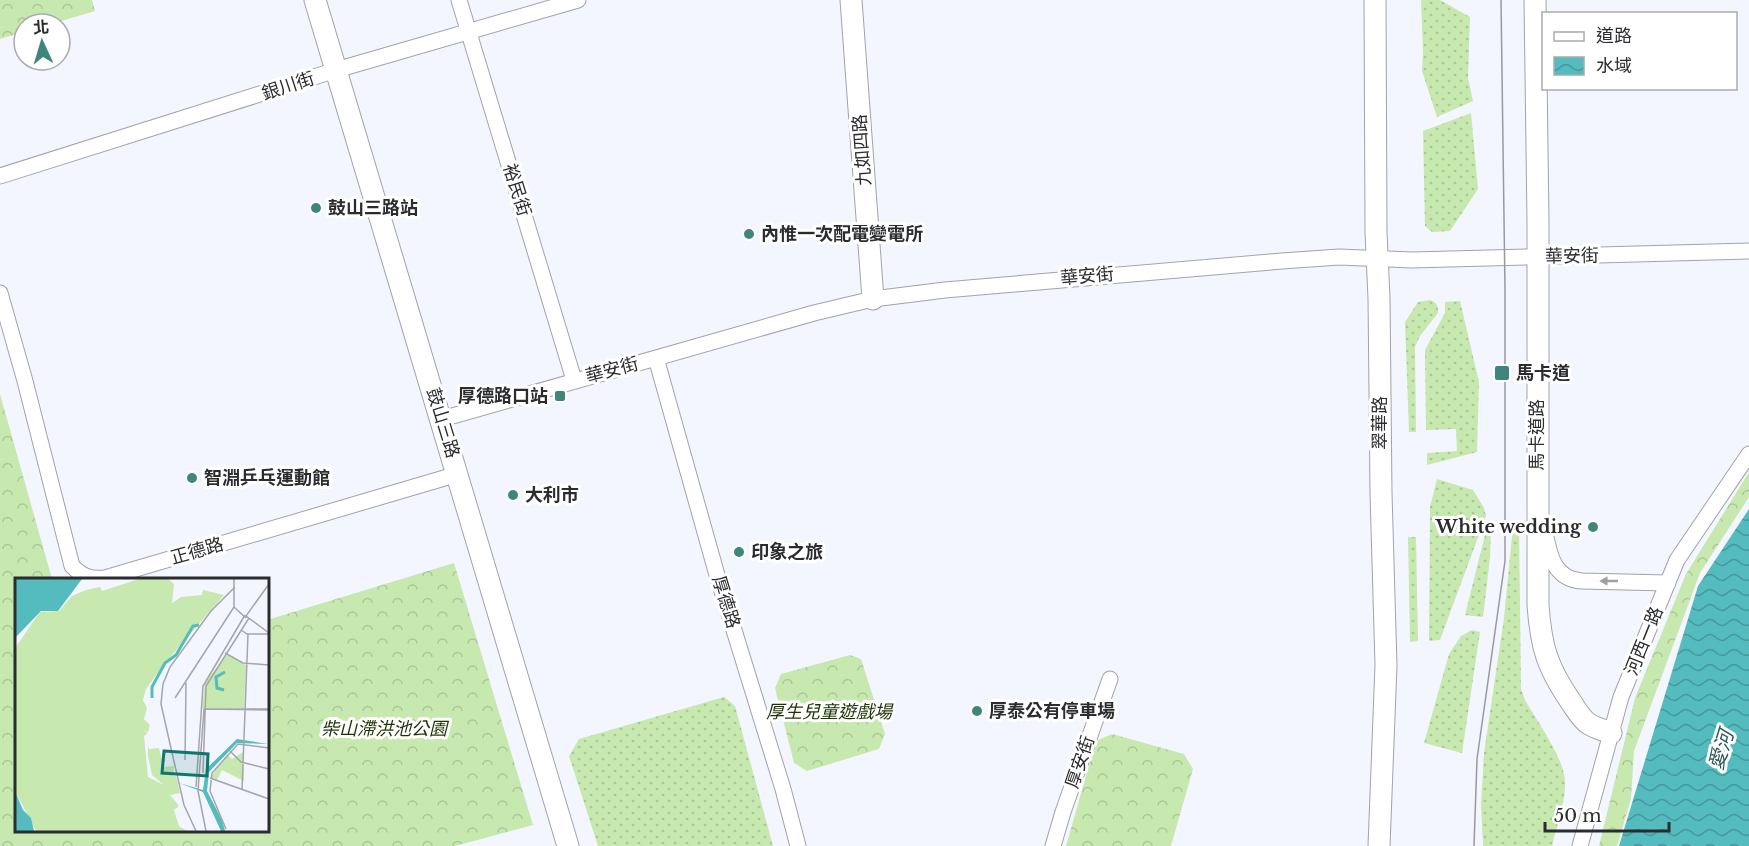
<svg xmlns="http://www.w3.org/2000/svg" width="1749" height="846" font-family="'Libre Baskerville','Noto Sans TC',serif">
<style>
.grass{fill:url(#grass-dots)}
.forest{fill:url(#forest-crowns)}
.water{fill:url(#water-waves)}
.lines{fill:none;stroke-linecap:round;stroke-linejoin:round}
.street-casing{stroke:#a1a2ab;stroke-width:17}
.secondary-casing{stroke:#a1a2ab;stroke-width:23}
.street{stroke:#fff;stroke-width:15}
.secondary{stroke:#fff;stroke-width:21}
.tram{stroke:#98999f;stroke-width:1.5}
.oneway{fill:#a0a0a1}
.poi-dot{fill:#40857b;stroke:#fff;stroke-width:2}
.labels{text-anchor:middle;stroke-width:6;stroke-linejoin:round;paint-order:stroke}
.street-label{font-size:18px;fill:#2b2c2f;stroke:#fff}
.poi-label{font-size:18px;font-weight:bold;fill:#2b2c2f;stroke:#fff;text-anchor:start}
.park-label{font-size:18px;font-style:italic;fill:#1c3204;stroke:#fff}
.water-label{font-size:20px;font-style:italic;fill:#295758;stroke:#fff}
.inset-river{fill:none;stroke:#54bbbe;stroke-width:3}
.inset-road{fill:none;stroke:#a4a5ac;stroke-width:1.5}
.view{fill:#0f766e;fill-opacity:0.15;stroke:#0f766e;stroke-width:3}
.inset-edge{fill:none;stroke:#2b2c2f;stroke-width:3}
</style>
<defs>
<pattern id="grass-dots" width="8" height="8" patternUnits="userSpaceOnUse" patternTransform="scale(1.5)"><rect width="8" height="8" fill="#c7e8af"/><path d="M2 2h.1M6 6h.1" fill="none" stroke="#abc797" stroke-width="1.8" stroke-linecap="round"/></pattern>
<pattern id="forest-crowns" width="20" height="18" patternUnits="userSpaceOnUse" patternTransform="scale(1.5)"><rect width="20" height="18" fill="#c7e8af"/><path d="M2 6a3 3 0 1 1 6 0M12 15a3 3 0 1 1 6 0" fill="none" stroke="#abc797"/></pattern>
<pattern id="water-waves" width="16" height="10" patternUnits="userSpaceOnUse" patternTransform="scale(1.5)"><rect width="16" height="10" fill="#54bbbe"/><path d="M0 5q4-4 8 0t8 0" fill="none" stroke="#46989b"/></pattern>
</defs>
<rect width="100%" height="100%" fill="#f4f6ff"/>
<path class="grass" d="M1421,0h19l30,17 -2,61 5,23 -36,16 -15,-46 1,-18z
M1471,113l7,76 -28,42 -18,1 -7,-6 -2,-95z
M1430,300c6,2 9,6 8,13l-18,23 -5,11 1,85h-7l-4,-110 13,-20z
M1460,301l19,81 -2,70 -50,13v-12l30,-2 -1,-22 -30,1 -1,-80 20,-37v-11z
M1437,479l36,11 11,18 2,8 -46,124 -11,1 1,-134z
M1513,526h6l2,163 4,11c12,21 39,58 40,81 1,21 -8,44 -13,65h-69l-2,-42 3,-51 20,-135z
M1487,527h2l2,3 -1,28 -7,59 -18,-2z
M1408,537h8l2,104 -8,1z
M1472,630l8,2 -18,121 -38,-10 25,-89 12,-18z
M724,697l11,9 38,140h-175l-29,-90 10,-17z"/>
<path class="forest" d="M0,0h92l3,11 -44,13h-27v8l-24,7z
M0,394l52,185h-36v251h251v-210l187,-57 79,262 -78,21h-455z
M1749,472v25l-49,76 -66,178 -3,48 -14,47h-18l36,-148 51,-124z
M850,655l11,4 24,75 -6,15 -72,22 -13,-8 -19,-75 6,-14z
M1112,734l72,20 9,15 -22,77h-105l30,-105z"/>
<path class="water" d="M1749,509v337h-130l79,-260z"/>
<g class="lines">
<defs>
<path id="street" d="M459,0l115,380
M0,176l336,-106 242,-70
M0,293l25,88 47,185c11,11 18,13 33,12l353,-104
M656,358l61,217 66,214 15,57
M442,419l372,-106 59,-14 72,-9 337,-29 57,-4 73,3 337,-9
M1544,527c5,25 8,52 38,54l86,2
M1053,846l10,-34 47,-133
M1580,846l41,-149 56,-137 72,-106"/>
<path id="secondary" d="M315,0l253,846
M851,0l22,299
M1375,0l1,232 3,66 2,195 5,172 -7,181
M1535,0l3,221v384c3,42 9,62 33,97 5,7 10,17 18,22 6,4 15,6 22,9"/>
</defs>
<use href="#street" class="street-casing"/>
<use href="#secondary" class="secondary-casing"/>
<use href="#street" class="street"/>
<use href="#secondary" class="secondary"/>
<path class="tram" d="M1474,846l3,-87 28,-198v-271l-4,-290"/>
</g>
<defs><path id="oneway-solid" d="M-6-.8H1V-3.2L6.5 0L1 3.2V.8H-6Z" transform="scale(1.5)"/></defs>
<use class="oneway" href="#oneway-solid" transform="translate(1609 581) rotate(-180)"/>
<g class="poi-dot">
<circle cx="316" cy="208" r="6"/>
<circle cx="749" cy="234" r="6"/>
<rect x="1494" y="365" width="16" height="16" rx="3"/>
<rect x="554" y="390" width="12" height="12" rx="3"/>
<circle cx="192" cy="478" r="6"/>
<circle cx="513" cy="495" r="6"/>
<circle cx="1593" cy="527" r="6"/>
<circle cx="739" cy="552" r="6"/>
<circle cx="977" cy="711" r="6"/>
</g>
<g class="labels">
<g class="street-label">
<text transform="translate(288 86) rotate(-18)" y="6">銀川街</text>
<text transform="translate(862 150) rotate(-94)" y="6">九如四路</text>
<text transform="translate(517 190) rotate(73)" y="6">裕民街</text>
<text transform="translate(1572 256) rotate(-1)" y="6">華安街</text>
<text transform="translate(1087 276) rotate(-5)" y="6">華安街</text>
<text transform="translate(612 370) rotate(-15)" y="6">華安街</text>
<text transform="translate(443 423) rotate(73)" y="6">鼓山三路</text>
<text transform="translate(1380 423) rotate(-90)" y="6">翠華路</text>
<text transform="translate(1537 435) rotate(-90)" y="6">馬卡道路</text>
<text transform="translate(197 551) rotate(-16)" y="6">正德路</text>
<text transform="translate(726 602) rotate(73)" y="6">厚德路</text>
<text transform="translate(1644 641) rotate(-68)" y="6">河西一路</text>
<text transform="translate(1080 762) rotate(-71)" y="6">厚安街</text>
</g>
<g class="poi-label">
<text x="328" y="214">鼓山三路站</text>
<text x="761" y="240">內惟一次配電變電所</text>
<text x="1516" y="379">馬卡道</text>
<text x="548" y="402" text-anchor="end">厚德路口站</text>
<text x="204" y="484">智淵乒乓運動館</text>
<text x="525" y="501">大利市</text>
<text x="1581" y="533" text-anchor="end">White wedding</text>
<text x="751" y="558">印象之旅</text>
<text x="989" y="717">厚泰公有停車場</text>
</g>
<g class="park-label">
<text x="829" y="718">厚生兒童遊戲場</text>
<text x="384" y="735">柴山滯洪池公園</text>
</g>
<g class="water-label">
<text transform="translate(1721 750) rotate(-73)" y="7">愛河</text>
</g>
</g>
<g transform="translate(15 578)">
<rect width="254" height="254" fill="#f4f6ff"/>
<path d="M124,1h29l6,5 -2,19 9,-6 21,-2 1,-5 21,5 -59,68 -19,26 -3,11 4,8 -3,11 6,6 -2,7 -6,-2 6,3 -4,3 4,41 16,8 -12,-10 -4,-19v-10l1,3 10,-1 5,19 10,-1 -1,10h3l4,17 -10,2 9,11 -5,4 5,16 8,5h-151l-21,-40v-143l25,-36 19,-1 13,-15 14,-6 14,-3 2,4zM208,76l-13,22 17,-21 19,10 -2,43h-42l3,-25zM228,174l1,29 -22,-11 -5,10 -6,-3 16,-23 5,5z" fill="#c7e8af"/>
<path d="M0,1h67l-24,32h-17l-26,27zM222,161l31,5 -31,-1 -28,29 -2,19 15,29 3,11h-4l-18,-39 -24,-9 24,7 3,-21zM0,213l8,19 8,8 3,13h-19z" fill="#54bbbe"/>
<path class="inset-river" d="M209,112l-7,-2 -1,-11 9,-5M137,120v-11l13,-24 11,-8 17,-29 6,-1"/>
<path class="inset-road" d="M219,1v28l12,11M254,6l-23,32 23,17M226,52l6,4h22M210,75l18,10 26,2M160,120l59,-91M190,131l64,1M254,157v83M215,173l11,11 28,7M170,182l1,-77M188,195l3,-87 43,-68M195,200l59,21M181,209l7,-101 42,-71M227,212l6,-156M211,251l-16,-38 2,-18 26,-29 31,4M181,253l-12,-26 -14,-61 -9,-40 2,-20 7,-17 41,-56 24,-24M191,253l-8,-40 6,-82h65"/>
<path class="view" d="M149,173l44,3 -1,22 -45,-3z"/>
<rect width="254" height="254" class="inset-edge"/>
</g>
<rect x="1542" y="12" width="195" height="78" fill="#ffffff" stroke="#aaabac" stroke-width="1.5"/>
<rect x="1554" y="32" width="30" height="9" fill="#ffffff" stroke="#aaabac" stroke-width="1.5"/>
<text x="1596" y="42" font-size="18" fill="#2b2c2f">道路</text>
<rect x="1554" y="57" width="30" height="18" fill="url(#water-waves)" stroke="#aaabac" stroke-width="1.5"/>
<text x="1596" y="72" font-size="18" fill="#2b2c2f">水域</text>
<g transform="translate(42 42) rotate(356)"><circle r="28" fill="#ffffff" stroke="#aaabac" stroke-width="1.5"/>
<path d="M0-4.5L10 22L0 15L-10 22Z" fill="#40857b"/>
<text y="-9" font-size="16" font-weight="bold" text-anchor="middle" fill="#2b2c2f">北</text>
</g>
<path d="M1545 822v9h124v-9" fill="none" stroke="#2b2c2f" stroke-width="3"/>
<text x="1554" y="822" font-size="18" fill="#2b2c2f" stroke="#ffffff" stroke-width="4.5" paint-order="stroke">50 m</text>
</svg>
